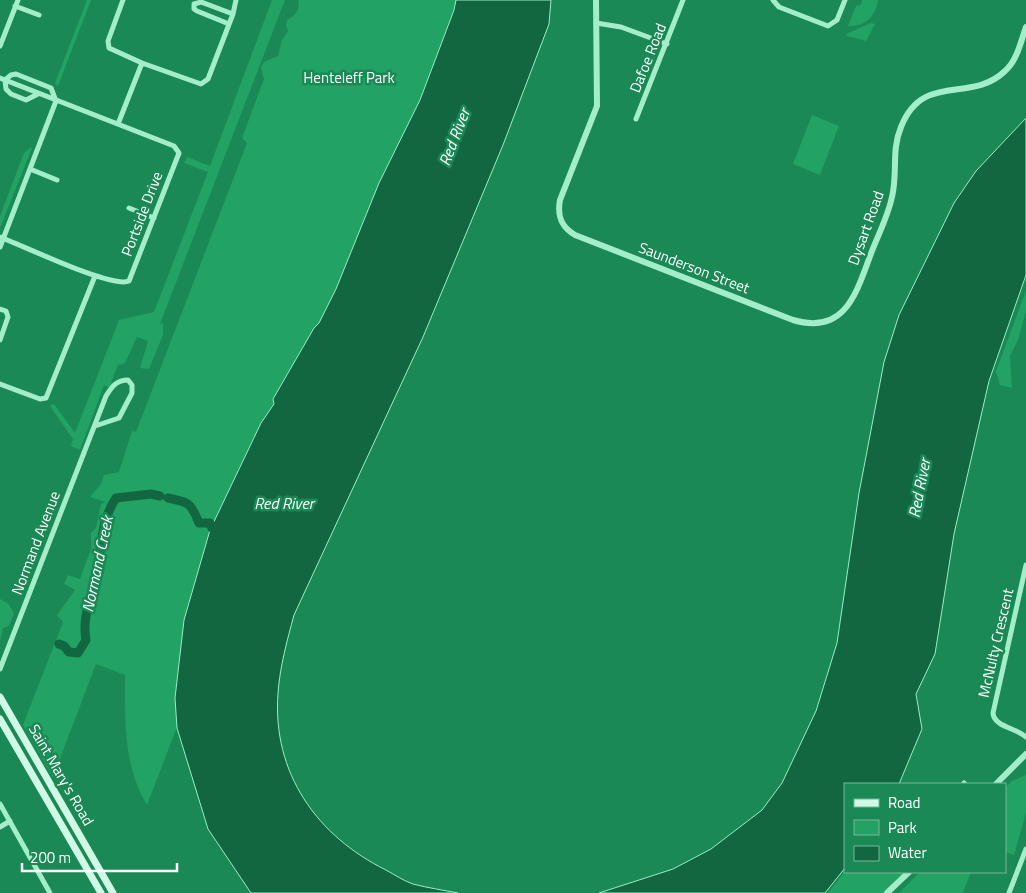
<svg xmlns="http://www.w3.org/2000/svg" width="1026" height="893" font-family="'Titillium Web',sans-serif">
<style>
.green{fill:#23a265}
.water{fill:#126740;stroke:#97efc3}
.lines{fill:none;stroke-linecap:round;stroke-linejoin:round}
.river{stroke:#126740;stroke-width:9}
.minor{stroke:#a4edc9;stroke-width:5}
.tertiary{stroke:#a4edc9;stroke-width:6}
.secondary{stroke:#d0f9e6;stroke-width:7}
.labels{text-anchor:middle;stroke-width:5;stroke-linejoin:round;paint-order:stroke}
.street-label{font-size:15px;fill:#fff;stroke:#1b8955}
.park-label{font-size:15px;fill:#fff;stroke:#1b8955}
.water-label{font-size:16px;font-style:italic;fill:#fff;stroke:#1b8955}
</style>
<rect width="100%" height="100%" fill="#1b8955"/>
<path class="green" d="M87,0h4l-33,86 -3,-3z
M272,0h13l-125,324 3,-1v12l-14,34 -9,-1 8,-27 -11,-4 -12,26 -7,2 -7,17 6,4 -4,4 -9,-5 -24,65 -9,-4 2,-7 -23,-33 4,-2 21,29 44,-113 35,-8 54,-140 -24,-9 3,-6 23,9z
M298,0h159l-37,100 -41,83 -43,106 -17,34 -5,5 -41,71 1,5 -21,35 -43,91 -26,90 -8,67 1,40 -30,78c-24,-40 -22,-86 -22,-130l-29,-11 -43,113 -30,-52 40,-103 -6,-7 18,-25 -11,-6 4,-9 12,4 11,-30v-16l5,-5 5,-24 5,-2 -16,-5 11,-13 3,-9 15,-3 13,-41 4,1 111,-289 -5,-5 22,-59 -3,-12 3,-5 14,-6 4,-16 6,-9 -2,-5 1,-6c9,-5 13,-10 11,-20z
M862,0h16c-2,16 -13,27 -30,26l8,-20 5,-1z
M871,23l4,1 -9,17 -19,-5 -1,-2z
M812,115l27,11 -19,49 -27,-11z
M30,148h2l-32,80v-12l24,-63z
M1026,291v20l-8,29 -8,16 2,32 -12,-3 -4,-14z
M0,599l8,4 6,10 -5,13 -6,2 -3,13z
M1026,775v38l-12,42 -9,-3v-64l7,-7z
M845,871v1h60l-21,21h-56z
M920,872h51l-8,21h-64z"/>
<path class="water" d="M456,0h95l-2,24 -46,121 -80,192 -129,278c-7,26 -14,51 -16,78 -6,80 39,143 108,177 9,5 18,11 27,14 15,4 30,6 45,9h-207l-43,-64 -31,-101 -2,-30 9,-78 26,-90 51,-107 13,-19 -1,-5 41,-71 5,-5 17,-34 43,-106 41,-83 34,-90z
M1026,118v157l-37,106 -35,153 -19,120 -19,40 6,35 -23,55h-54v84l-20,25h-226l74,-24 38,-20 51,-39 20,-27 34,-72 21,-68 22,-150 25,-131 15,-47 55,-112 22,-32z"/>
<g class="lines">
<path class="river" d="M168,498c21,4 23,5 31,25h11l2,5
M59,644l5,2 5,6 9,1 8,-13c-5,-26 9,-50 12,-76 4,-24 4,-45 18,-66l35,-4 9,2"/>
<path class="minor" d="M123,0l-15,41 1,7 33,15 59,21 7,-5 25,-65 3,-14
M773,0l6,7 49,19 9,-6 8,-20
M15,6l24,9
M596,23l25,4 46,17
M229,24l-32,-13 -3,-2v-5l7,-2 32,12
M0,46l18,-46
M0,78l174,68 5,7 -50,128c-17,8 -107,-36 -129,-44
M38,94l-12,6 -15,-6 -5,-5 -1,-9 6,-5 5,-1 35,14 5,13
M636,119l47,-119
M118,124l24,-61
M30,169l27,11
M129,208l25,10
M0,247l56,-146
M0,309l6,2 2,6 -8,23
M0,384l40,15 6,-1 49,-122
M1026,565l-33,148c1,14 24,15 33,24
M0,669l106,-273c6,-9 10,-16 22,-16l4,5v8l-13,25 -24,8
M964,783l1,1
M0,804l50,89
M0,827l10,-6
M1009,893l17,-44"/>
<path class="tertiary" d="M596,0l1,106 -37,94c-3,16 1,27 15,35l218,85c54,16 64,-30 79,-69 7,-18 16,-35 20,-54 6,-25 -1,-46 9,-70 22,-56 70,-23 104,-56 12,-10 16,-30 21,-44
M996,784l30,-30
M887,893l22,-21"/>
<path class="secondary" d="M0,697l113,196
M0,719l101,174"/>
</g>
<g class="labels">
<g class="street-label">
<text transform="translate(648 58) rotate(-68)" y="5">Dafoe Road</text>
<text transform="translate(142 214) rotate(-69)" y="5">Portside Drive</text>
<text transform="translate(866 228) rotate(-70)" y="5">Dysart Road</text>
<text transform="translate(694 268) rotate(21)" y="5">Saunderson Street</text>
<text transform="translate(36 543) rotate(-69)" y="5">Normand Avenue</text>
<text transform="translate(996 643) rotate(-77)" y="5">McNulty Crescent</text>
<text transform="translate(61 775) rotate(60)" y="5">Saint Mary's Road</text>
</g>
<g class="park-label">
<text x="349" y="83">Henteleff Park</text>
</g>
<g class="water-label">
<text transform="translate(454 137) rotate(-69)" y="6">Red River</text>
<text transform="translate(919 488) rotate(-79)" y="6">Red River</text>
<text x="284" y="509">Red River</text>
<text transform="translate(97 564) rotate(-78)" y="6">Normand Creek</text>
</g>
</g>
<rect x="844" y="783" width="162" height="90" fill="#1b8955" stroke="#76b899"/>
<rect x="854" y="799" width="25" height="8" fill="#d0f9e6" stroke="#76b899"/>
<text x="888" y="808" font-size="15" fill="#ffffff">Road</text>
<rect x="854" y="820" width="25" height="15" fill="#23a265" stroke="#76b899"/>
<text x="888" y="833" font-size="15" fill="#ffffff">Park</text>
<rect x="854" y="846" width="25" height="15" fill="#126740" stroke="#76b899"/>
<text x="888" y="858" font-size="15" fill="#ffffff">Water</text>
<path d="M22 863v8h155v-8" fill="none" stroke="#ffffff" stroke-width="2.5"/>
<text x="30" y="863" font-size="15" fill="#ffffff" stroke="#1b8955" stroke-width="4" paint-order="stroke">200 m</text>
</svg>
